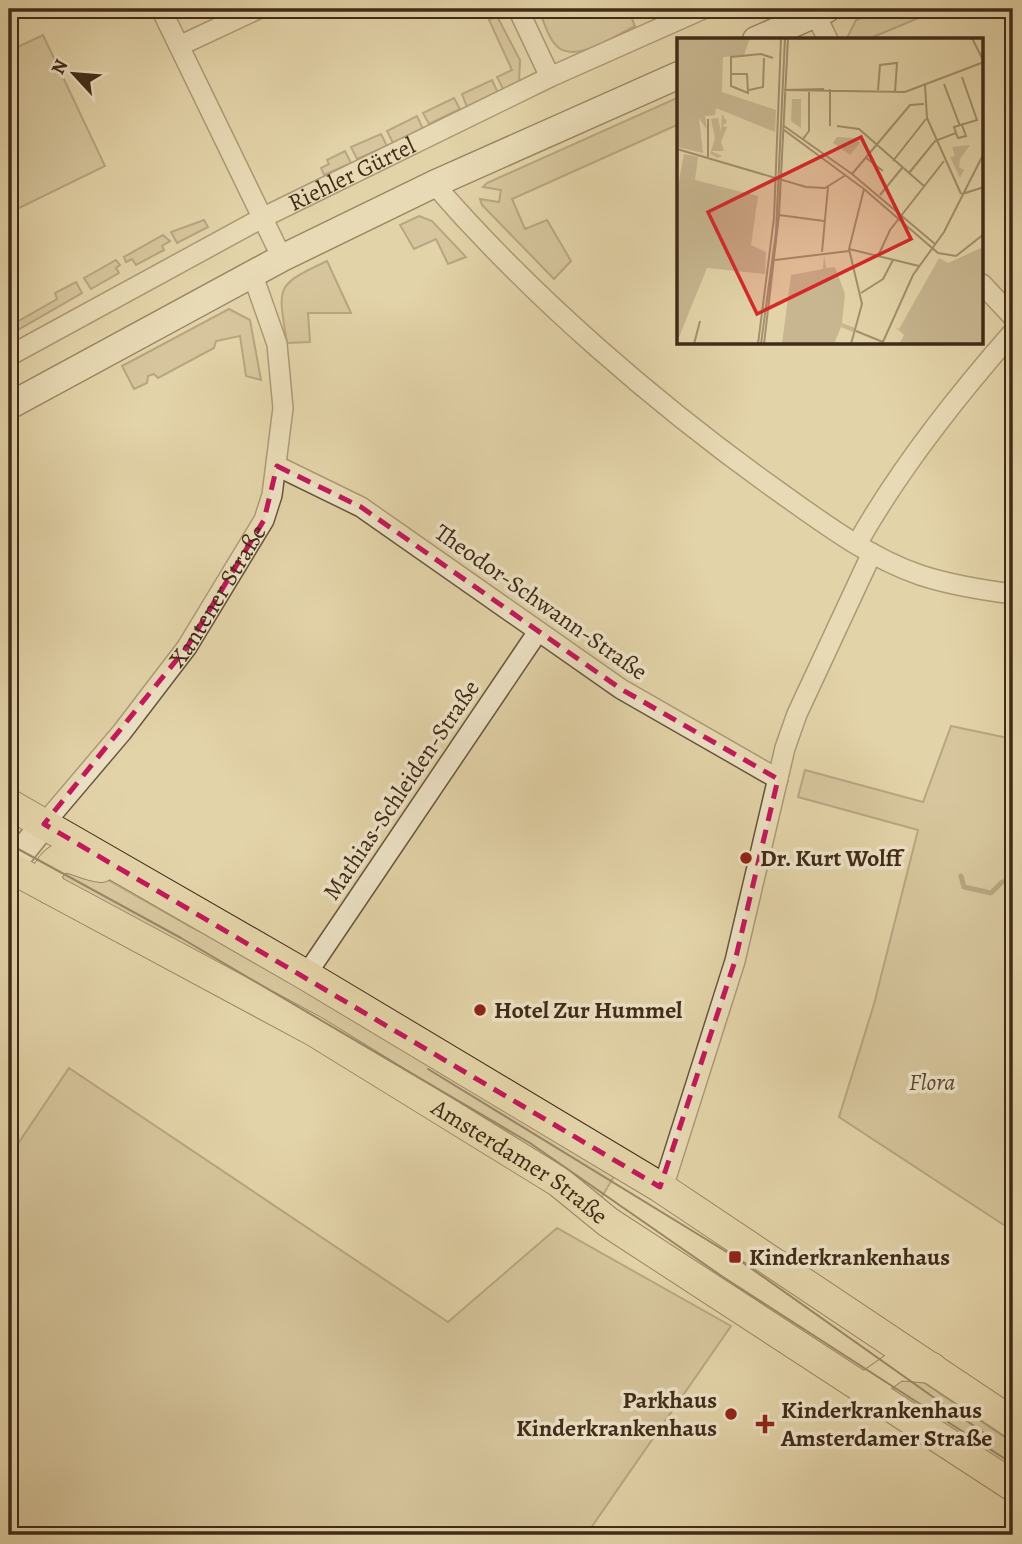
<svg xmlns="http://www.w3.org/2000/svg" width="1022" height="1544" font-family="Alegreya,serif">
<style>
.green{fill:#c7b690;stroke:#847054;stroke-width:2}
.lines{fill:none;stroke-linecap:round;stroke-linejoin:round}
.stream{stroke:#816e51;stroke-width:5}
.street-casing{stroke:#69553c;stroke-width:22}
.secondary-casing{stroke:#402b18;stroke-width:29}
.primary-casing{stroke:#402b18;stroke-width:32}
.street{stroke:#ede2c6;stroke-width:19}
.secondary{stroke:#ede2c6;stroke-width:26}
.primary{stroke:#e3d3a8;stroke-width:30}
.tram{stroke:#402b18;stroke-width:2}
.marked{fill:none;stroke:#c2185b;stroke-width:5;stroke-dasharray:14 9;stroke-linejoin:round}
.poi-dot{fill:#8f2418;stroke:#ede2c6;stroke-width:2.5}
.labels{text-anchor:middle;stroke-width:7;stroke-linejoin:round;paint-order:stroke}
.street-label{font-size:24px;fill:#402b18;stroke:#ede2c6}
.poi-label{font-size:24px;font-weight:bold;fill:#402b18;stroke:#ede2c6;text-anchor:start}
.park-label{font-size:24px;font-style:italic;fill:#5b4730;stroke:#ede2c6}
.inset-road{fill:none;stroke:#a2906e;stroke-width:2}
.view{fill:#d62828;fill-opacity:0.15;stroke:#d62828;stroke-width:3.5}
.inset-edge{fill:none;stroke:#402b18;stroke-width:3.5}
</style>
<rect width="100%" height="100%" fill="#e3d3a8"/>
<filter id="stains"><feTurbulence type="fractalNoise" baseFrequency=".00286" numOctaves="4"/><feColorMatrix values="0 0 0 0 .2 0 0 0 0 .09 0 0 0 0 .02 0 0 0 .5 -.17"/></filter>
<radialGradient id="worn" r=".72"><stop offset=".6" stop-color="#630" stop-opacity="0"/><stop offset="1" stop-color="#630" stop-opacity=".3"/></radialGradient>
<path class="green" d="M538,9h90l7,17c-18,9 -57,36 -76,22 -11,-8 -15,-28 -21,-39z
M884,9h34l3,8 -55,23h-20l10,-20z
M497,16l23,44 -1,22 -15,9 -7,-14 15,-7 -23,-50z
M43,35l62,131 -96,47v-162z
M492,80l6,13 -31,14 -5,-13z
M679,97v27l-167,75 13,30 22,-9 24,41 -17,18 -72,-74 -2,-6 19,3 2,-12 -18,-3 4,-4z
M454,98l6,11 -31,15 -6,-11z
M417,116l6,13 -30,14 -6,-12z
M381,134l6,12 -30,13 -6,-12z
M345,151l6,12 -27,12 -3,-7 8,-4 -2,-4z
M419,216l13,5 34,36 -18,7 -12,-25 -22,10 -14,-24z
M204,220l4,7 -31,16 -6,-11z
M163,235l7,6 -8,5 2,4 -28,15 -4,-6 -6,3 -2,-5z
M116,260l4,5 -4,3 3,5 -28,16 -7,-11z
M327,261l24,52h-43l2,29 -23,1c-9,-57 -13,-57 40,-82z
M76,282l6,11 -73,42v-15l3,-2 3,5 42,-24 -2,-6z
M229,309l21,11 11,60 -15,-4 -6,-40 -24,5 -2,7 -56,30 -4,-4 -6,2 -1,7 -13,6 -12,-23z
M951,726l62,13v492l-174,-114 35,-113 44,-174 -120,-33 7,-27 118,32z
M78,863l113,64 40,18 384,230 -17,28 -542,-322 9,-15z
M69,1068l379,254 109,-94 174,98 -145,209h-577v-378z
M914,1376l99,67v31l-111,-73 -9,-13 7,-11z"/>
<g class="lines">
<path class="stream" d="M961,876l3,11 27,6 11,-11 11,-1"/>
<defs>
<g id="street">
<path d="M161,9l121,249"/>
<path d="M518,9l32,68"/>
<path d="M813,9l15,31"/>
<path d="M179,46l79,-37"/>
<path d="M434,184c97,112 223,221 344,307 45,32 90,66 142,84 30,10 62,15 93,19"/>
<path d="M982,284l31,33"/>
<path id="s1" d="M9,356l253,-138 288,-141 153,-68"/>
<path d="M277,466l84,41 260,182 157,90"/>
<path d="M857,544c42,-75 99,-147 156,-212"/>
<path id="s2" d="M44,824l78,-92 65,-85 77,-127 8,-25 11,-87 -6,-64 -25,-71"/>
<path d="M306,975l231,-342"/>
<path d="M660,1187l7,-12 68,-214 50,-213 12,-34 75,-161"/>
</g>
<path id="secondary" d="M756,40l71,-31
M9,406l273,-148 152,-74 245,-109
M9,868l35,-44"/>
<g id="primary">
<path d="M9,804l297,171 354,212 353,236"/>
<path id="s3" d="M9,867l305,164 245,151 49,40 405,264"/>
<path d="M50,889l-4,-14c16,-32 31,-10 55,-8"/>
<path d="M864,1389l34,-24 34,3"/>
</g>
</defs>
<use href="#street" class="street-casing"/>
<use href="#secondary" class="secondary-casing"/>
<use href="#primary" class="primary-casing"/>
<use href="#street" class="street"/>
<use href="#secondary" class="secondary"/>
<use href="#primary" class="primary"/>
<path class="tram" d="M9,844l172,94 349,205 193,134 290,187
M428,1069l307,188 249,176"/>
</g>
<path d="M0 0H1022V1544H0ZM277,466l84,41 260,182 157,90 -43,182 -75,226 -616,-363 143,-177 77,-127z" fill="#e3d3a8" fill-opacity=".55" fill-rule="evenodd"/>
<path class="marked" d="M277,466l84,41 260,182 157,90 -43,182 -75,226 -616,-363 143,-177 77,-127z"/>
<g class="poi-dot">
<circle cx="746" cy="858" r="7"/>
<circle cx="480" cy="1010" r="7"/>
<rect x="728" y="1250" width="14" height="14" rx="3.5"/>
<circle cx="731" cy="1414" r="7"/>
<path d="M761.5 1413.5h7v7h7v7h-7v7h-7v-7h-7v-7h7z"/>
</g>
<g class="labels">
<g class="street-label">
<text dy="8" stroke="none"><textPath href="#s1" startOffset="388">Riehler Gürtel</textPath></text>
<text dy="8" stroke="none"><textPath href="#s2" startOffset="287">Xantener Straße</textPath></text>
<text transform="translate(541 602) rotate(35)" y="8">Theodor-Schwann-Straße</text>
<text transform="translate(401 790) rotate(-56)" y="8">Mathias-Schleiden-Straße</text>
<text dy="8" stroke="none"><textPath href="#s3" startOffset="590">Amsterdamer Straße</textPath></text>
</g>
<g class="poi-label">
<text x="760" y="866">Dr. Kurt Wolff</text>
<text x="494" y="1018">Hotel Zur Hummel</text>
<text x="749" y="1265">Kinderkrankenhaus</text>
<text x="717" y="1408" text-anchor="end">Parkhaus<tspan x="717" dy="28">Kinderkrankenhaus</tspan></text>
<text x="781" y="1418">Kinderkrankenhaus<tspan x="781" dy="28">Amsterdamer Straße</tspan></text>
</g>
<g class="park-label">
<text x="932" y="1090">Flora</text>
</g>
</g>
<g transform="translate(677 38)">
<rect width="306" height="306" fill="#e3d3a8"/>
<path d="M0,0h73l-6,17 -21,2 -1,35 54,18 -1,22 -59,-24 -1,7 -10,1 2,14 -8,-12 4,35 -26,-6zM115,61h9v29l-10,-7zM45,76l5,8 -5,4 5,1 -6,15 3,9h-13l11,5 -4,2 -8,-4 5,-16 -4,-19 7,-1 3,14zM160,99l17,1 6,5 -10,12 -17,-12zM293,107l-10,14 -1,8 5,3 -4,8 -10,-21 5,-1 -3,-9zM7,116l14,3 -3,23 63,16 -7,49 15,7 -1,22 -58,-6 -30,74v-150zM306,209v97h-84l5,-9 -9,-8 4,2 40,-71 9,5zM147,216l2,14 9,-1 10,27 -3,29 13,5 -2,4 -12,-5 -7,17h-52l9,-69 32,-6z" fill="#c7b690"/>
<path class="inset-road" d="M295,0l12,24M54,36h16l1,19 -17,-7v-29l30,-3 12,4M267,46l16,42M248,47l2,33 34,76M72,52l14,-3 1,-29M107,52l121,2 79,-30M107,52l40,-1M201,52l2,-25 17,-2 -2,29M107,88l68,48 83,70M153,88v-37M160,88l22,3 65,57M107,92l80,59 74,64 18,3 28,-22M279,95l2,5 8,-2 -4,-11M126,101l6,-8v-39M0,111l129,38 19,1 21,-13M31,119v-38M188,119l18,14M216,123l33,-42M232,135l26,-32 21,-8 -2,-6 23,-7 -15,-43M175,136l58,-69 14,-1M285,156l22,-7M203,157l22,-27M102,177l45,6M172,211l70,17M145,214l6,-65M202,216l11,-24 54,-69M98,222l74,-9M184,255l22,-14 10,-19M179,293l27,11M17,306l6,-23M81,306l16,-126 7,-180M84,306l15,-112 9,-194M87,306l15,-129 9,-177M174,306l11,-40 -13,-55 15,-60M205,306l31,-69 31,-43 40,-79"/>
<path class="view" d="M184,99l50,102 -154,75 -49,-102z"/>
<rect width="306" height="306" class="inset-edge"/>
</g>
<rect width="1022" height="1544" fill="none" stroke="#e3d3a8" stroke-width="35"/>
<rect x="10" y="10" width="1001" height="1523" fill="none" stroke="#402b18" stroke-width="3.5"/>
<rect x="18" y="18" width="987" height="1509" fill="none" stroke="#402b18" stroke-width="2"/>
<g transform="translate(74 74) rotate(296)" stroke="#ede2c6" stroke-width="5" paint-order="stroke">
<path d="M0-5L12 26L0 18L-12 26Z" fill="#402b18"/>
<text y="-10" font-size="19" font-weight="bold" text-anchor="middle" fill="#402b18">N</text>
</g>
<rect width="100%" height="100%" filter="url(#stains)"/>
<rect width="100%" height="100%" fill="url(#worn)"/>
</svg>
